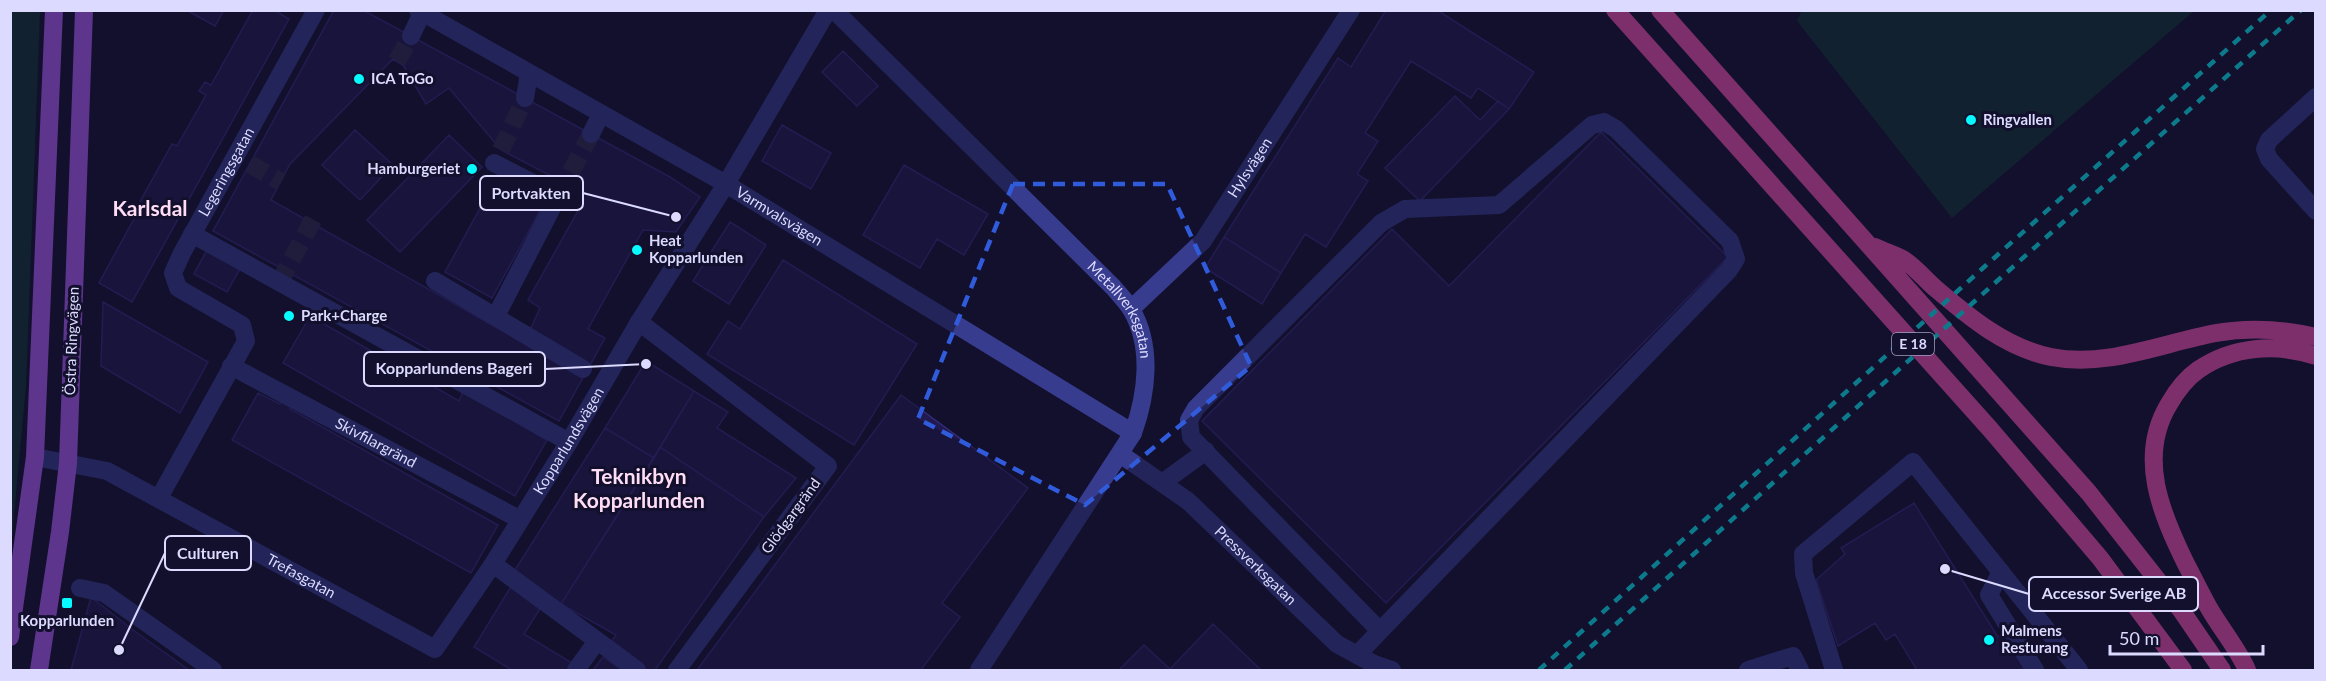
<svg xmlns="http://www.w3.org/2000/svg" width="2326" height="681" font-family="Lato,sans-serif">
<style>
.green{fill:#123733}
.building{fill:#211a4f;stroke:#352b7c;stroke-width:1.5;fill-rule:evenodd}
.lines{fill:none;stroke-linecap:round;stroke-linejoin:round}
.minor-tunnel{stroke:#302e4c;stroke-width:18;stroke-dasharray:18 9;stroke-linecap:butt}
.minor{stroke:#383c8e;stroke-width:18}
.major{stroke:#b862ff;stroke-width:18}
.highway{stroke:#ff56b5;stroke-width:18}
.rail{stroke:#07faff;stroke-width:4.5;stroke-dasharray:9 8;stroke-linecap:butt}
.marked{fill:none;stroke:#305cdc;stroke-width:4.5;stroke-dasharray:12 8;stroke-linejoin:round}
.poi-dot{fill:#07faff;stroke:#12102d;stroke-width:2}
.labels{text-anchor:middle;stroke-width:6;stroke-linejoin:round;paint-order:stroke}
.shield{fill:#12102d;stroke:#9f9ec0;stroke-width:1.5}
.shield-label{font-size:14px;font-weight:bold;fill:#dcdbff}
.poi-label{font-size:15px;font-weight:bold;fill:#dcdbff;stroke:#12102d;text-anchor:start}
.street-label{font-size:15px;fill:#dcdbff;stroke:#12102d}
.district-label{font-size:21px;font-weight:bold;fill:#ffddf5;stroke:#12102d}
.leader{fill:none;stroke:#dcdbff;stroke-width:2}
.callout-dot{fill:#dcdbff;stroke:#12102d;stroke-width:2}
.callout{fill:#12102d;stroke:#dcdbff;stroke-width:2}
.callout-label{font-size:16px;text-anchor:middle;font-weight:bold;fill:#dcdbff}
</style>
<rect width="100%" height="100%" fill="#12102d"/>
<path class="green" d="M11,10l29,1 -14,374 -15,163z
M1802,10h392v1l-242,207 -155,-197z"/>
<path class="building" d="M186,10h38l-9,16z
M253,10h21l15,9 -157,283 -33,-19 42,-77 -3,-1 34,-61 5,2 29,-51 -7,-4 6,-9 6,3z
M334,10h29l307,167 30,20 -24,35 -33,-2 -55,99 17,9 -46,83 -346,-190zM393,59l10,6 23,39 23,-16 52,62 56,29 27,21 -56,100 12,8 -11,24 53,44 -311,-176 19,-36z
M1386,10h51l97,62 -25,37 -31,-21 -7,10 -60,-37 -46,72 13,8 -21,33 11,7 -42,66 -21,-13 -24,39 -57,-36 114,-179 13,9z
M843,51l35,35 -21,20 -35,-34z
M1455,96l25,24 18,-19 11,8 -89,92 -35,-33z
M782,125l49,28 -20,36 -49,-28z
M355,130l38,35 -33,35 -38,-35z
M1601,132l127,125 -342,346 -184,-182 190,-192 57,57z
M449,135l33,32 -82,85 -33,-32z
M904,165l84,49 -24,41 -27,-16 -17,29 -57,-33z
M496,179l47,26 -51,93 -47,-26z
M730,222l36,23 -37,59 -36,-23z
M1224,237l57,36 -19,31 -57,-36z
M208,248l33,19 -14,25 -33,-18z
M783,260l134,84 -63,101 -147,-91 21,-33 12,8z
M103,302l105,60 -28,51 -79,-47z
M310,316l149,85 4,-9 84,48 -32,56 -232,-133z
M646,361l48,30 -40,67 -49,-30z
M694,391l34,21 -11,16 79,50 -32,39 -104,-70z
M258,393l22,11 4,-7 9,6 -3,6 208,116 -27,48 -239,-133z
M901,395l127,93 -86,115 18,14 -39,53h-224z
M605,428l49,30 -93,146 -48,-31z
M660,447l104,70 -109,153h-13l-33,-25 7,-10 -55,-31z
M1914,503l84,134 5,-3 21,34 -5,2h-102l-22,-36 -9,6 -11,-17 -37,23 -22,-66 29,-26 -4,-6z
M512,585l31,19 -19,30 48,29 -5,7h-55l-38,-23z
M91,597l42,33 56,40h-118z
M1213,624l48,46h-142l25,-25 26,24z
M603,657l19,13h-29z"/>
<g class="lines">
<path class="minor-tunnel" d="M397,61l14,-25
M501,150l24,-52
M250,164l31,18
M558,196l33,-62
M279,283l35,-65"/>
<g class="minor">
<path id="s1" d="M418,10l308,174 407,249"/>
<path id="s2" d="M834,10l279,277c6,7 13,14 18,22 22,37 16,85 2,124l-154,237"/>
<path d="M411,36l11,-23"/>
<path d="M2316,97l-47,43 -4,9 4,10 47,52"/>
<path d="M525,98l4,-25"/>
<path d="M591,134l10,-20"/>
<path d="M494,163l64,33 -62,120"/>
<path d="M192,234l377,208"/>
<path d="M435,281l148,88"/>
<path id="s3" d="M1131,309l72,-68 148,-231"/>
<path d="M639,322l189,144 -151,204"/>
<path id="s4" d="M231,366l288,153"/>
<path id="s5" d="M1120,454l68,47 149,143 37,20 18,6"/>
<path id="s6" d="M35,457l72,14 328,178 58,-85 76,-122 70,-120 87,-138 102,-174"/>
<path d="M1162,483l44,-32"/>
<path id="s7" d="M159,498l87,-157 -4,-16 -64,-37 -5,-15 9,-20 134,-243"/>
<path d="M493,564l144,106"/>
<path d="M2001,572l-12,23 46,75"/>
<path d="M80,588l24,5 109,77"/>
<path d="M1357,655l23,-24 349,-361 7,-11 -6,-18 -114,-112 -12,-7 -12,3 -93,80 -94,4 -24,14 -185,185 -7,12 2,17 189,194"/>
<path d="M576,670l21,-29"/>
<path d="M1748,670l45,-14 7,14"/>
<path d="M1834,670l-30,-97 -1,-19 110,-92 166,208"/>
</g>
<path class="major" d="M10,637l25,-180 19,-447
M39,670l21,-138 8,-69 16,-453"/>
<path class="highway" d="M1615,10l375,419 110,129 83,112
M1660,10l429,483 92,117 41,60
M1875,247c10,5 21,8 29,13 11,7 21,19 31,28 34,29 71,60 116,69 56,11 111,-14 165,-24 34,-6 66,-4 100,4
M2247,670c-9,-21 -26,-41 -38,-62 -8,-14 -15,-29 -23,-44 -25,-51 -49,-107 -17,-160 7,-12 16,-25 29,-34 35,-24 78,-27 118,-14"/>
<path class="rail" d="M1539,670l444,-402 288,-258
M1565,670l431,-388 305,-272"/>
</g>
<path d="M0 0H2326V681H0ZM1013,184h154l84,182 -166,139 -167,-86z" fill="#12102d" fill-opacity=".55" fill-rule="evenodd"/>
<path class="marked" d="M1013,184h154l84,182 -166,139 -167,-86z"/>
<g class="poi-dot">
<circle cx="359" cy="79" r="6"/>
<circle cx="1971" cy="120" r="6"/>
<circle cx="472" cy="169" r="6"/>
<circle cx="637" cy="250" r="6"/>
<circle cx="289" cy="316" r="6"/>
<rect x="61" y="597" width="12" height="12" rx="3"/>
<circle cx="1989" cy="640" r="6"/>
</g>
<g class="labels">
<rect class="shield" x="1892" y="333" width="42" height="22" rx="4.5"/>
<g class="shield-label">
<text x="1913" y="349">E 18</text>
</g>
<g class="poi-label">
<text x="371" y="84">ICA ToGo</text>
<text x="1983" y="125">Ringvallen</text>
<text x="460" y="174" text-anchor="end">Hamburgeriet</text>
<text x="649" y="246">Heat<tspan x="649" dy="17">Kopparlunden</tspan></text>
<text x="301" y="321">Park+Charge</text>
<text x="67" y="626" text-anchor="middle">Kopparlunden</text>
<text x="2001" y="636">Malmens<tspan x="2001" dy="17">Resturang</tspan></text>
</g>
<g class="street-label">
<text dy="5" stroke="none"><textPath href="#s3" startOffset="186">Hylsvägen</textPath></text>
<text dy="5" stroke="none"><textPath href="#s7" startOffset="400">Legeringsgatan</textPath></text>
<text dy="5" stroke="none"><textPath href="#s1" startOffset="416">Varmvalsvägen</textPath></text>
<text dy="5" stroke="none"><textPath href="#s2" startOffset="417">Metallverksgatan</textPath></text>
<text transform="translate(72 341) rotate(-88)" y="5">Östra Ringvägen</text>
<text dy="5" stroke="none"><textPath href="#s6" startOffset="694">Kopparlundsvägen</textPath></text>
<text dy="5" stroke="none"><textPath href="#s4" startOffset="164">Skivfilargränd</textPath></text>
<text transform="translate(791 516) rotate(-54)" y="5">Glödgargränd</text>
<text dy="5" stroke="none"><textPath href="#s5" startOffset="176">Pressverksgatan</textPath></text>
<text dy="5" stroke="none"><textPath href="#s6" startOffset="294">Trefasgatan</textPath></text>
</g>
<g class="district-label">
<text x="150" y="216">Karlsdal</text>
<text x="639" y="484">Teknikbyn<tspan x="639" dy="24">Kopparlunden</tspan></text>
</g>
</g>
<path class="leader" d="M676 217L583 193M646 364L545 369M119 650L165 553M1945 569L2029 594"/>
<g class="callout-dot">
<circle cx="676" cy="217" r="6"/>
<circle cx="646" cy="364" r="6"/>
<circle cx="119" cy="650" r="6"/>
<circle cx="1945" cy="569" r="6"/>
</g>
<g class="callout">
<rect x="480" y="176" width="103" height="34" rx="6"/>
<rect x="364" y="352" width="181" height="34" rx="6"/>
<rect x="165" y="536" width="86" height="34" rx="6"/>
<rect x="2029" y="577" width="169" height="34" rx="6"/>
</g>
<g class="callout-label">
<text x="531" y="199">Portvakten</text>
<text x="454" y="374">Kopparlundens Bageri</text>
<text x="208" y="559">Culturen</text>
<text x="2114" y="599">Accessor Sverige AB</text>
</g>
<rect width="2326" height="681" fill="none" stroke="#dcdbff" stroke-width="24"/>
<path d="M2110 645v9h153v-9" fill="none" stroke="#dcdbff" stroke-width="3"/>
<text x="2119" y="645" font-size="18" fill="#dcdbff" stroke="#12102d" stroke-width="4.5" paint-order="stroke">50 m</text>
</svg>
